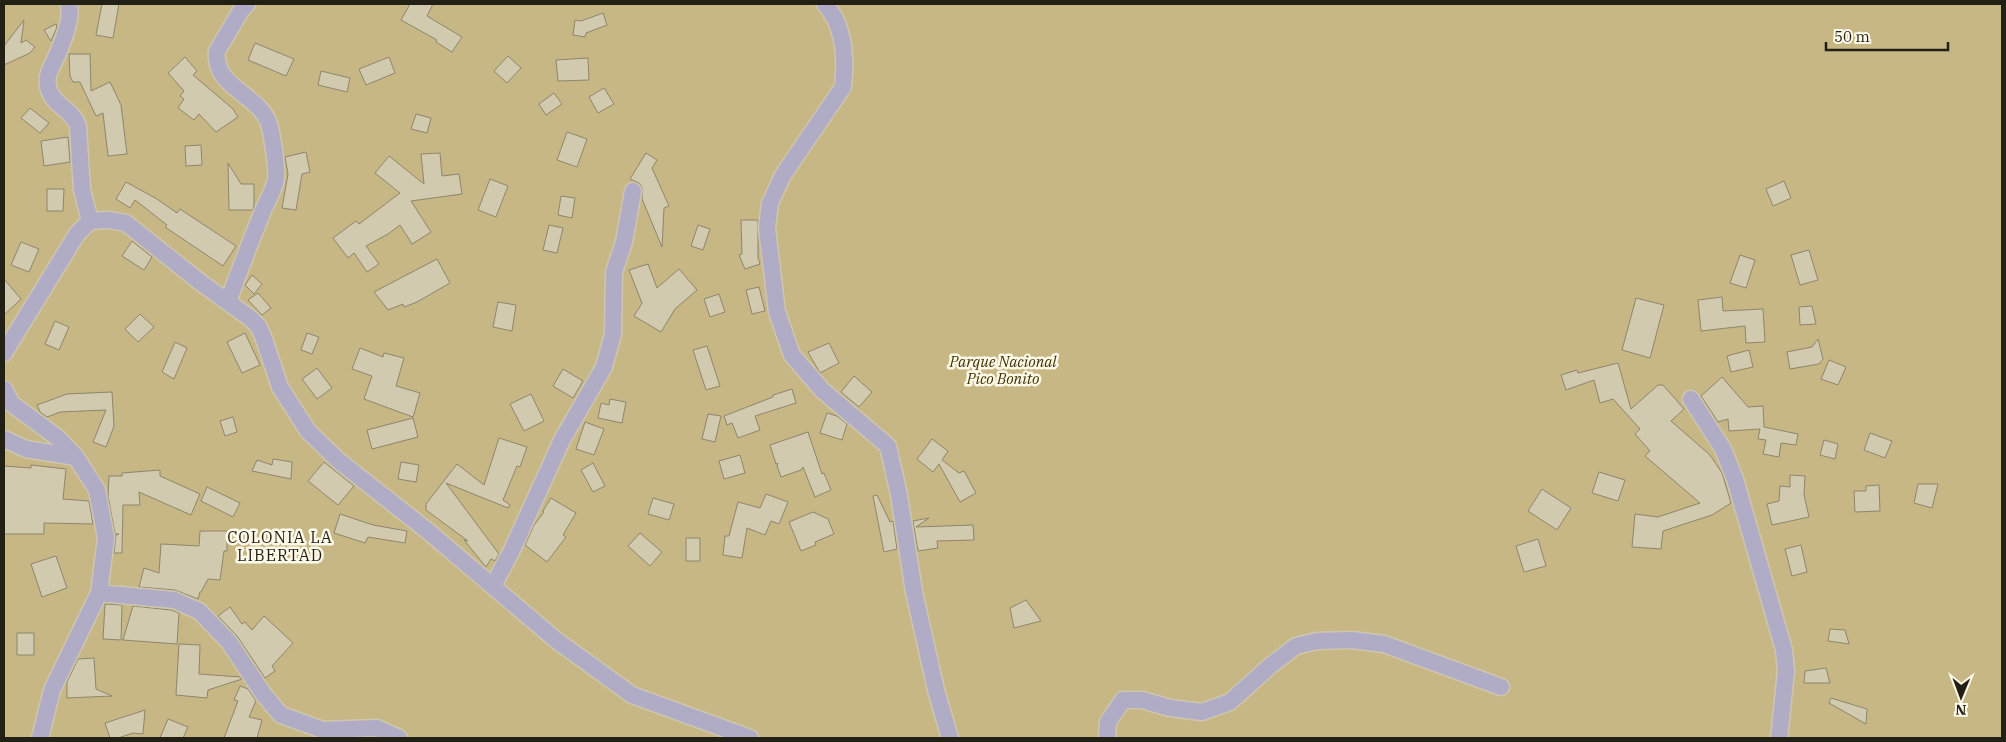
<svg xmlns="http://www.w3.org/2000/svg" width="2006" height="742" font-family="'IBM Plex Serif',serif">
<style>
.green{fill:#c7b784}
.building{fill:#d2caae;stroke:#8e866d}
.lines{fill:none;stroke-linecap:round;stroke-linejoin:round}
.minor-casing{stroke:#cec6ae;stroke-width:19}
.minor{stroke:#b0acc6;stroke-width:16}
.labels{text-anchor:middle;stroke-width:5;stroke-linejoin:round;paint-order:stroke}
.park-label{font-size:15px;font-style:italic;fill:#3f3200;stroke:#fef9e8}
.neighbourhood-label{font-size:16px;letter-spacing:1px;fill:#221f15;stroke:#fef9e8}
</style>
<rect width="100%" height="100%" fill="#f4ebcf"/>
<path class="green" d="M4,4h1998v734h-1998z"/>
<path class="building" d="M102,4h17l-6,34 -17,-3z
M410,4h23l-6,12 35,21 -10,15 -16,-10 1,-2 -36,-20z
M603,13l4,12 -21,8 -1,4 -12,-2 2,-15 6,1z
M24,20l-3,23 5,-3 9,7 -5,6 -26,12v-19z
M56,24l1,3 -6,14 -7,-11z
M255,43l39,16 -8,17 -38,-16z
M69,54h21l1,37 19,-9 11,23 6,49 -19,2 -5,-43 -7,3 -16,-34h-7l-3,-6z
M508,56l13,12 -14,15 -13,-12z
M185,57l12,14 -4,4 40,34 5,8 -22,15 -17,-18 -5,6 -16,-12 6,-9 -4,-3 4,-5 -16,-18z
M389,57l6,16 -29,12 -7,-16z
M588,58l1,22 -31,1 -2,-21z
M321,71l29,7 -3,14 -29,-7z
M604,88l10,16 -16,9 -9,-16z
M554,93l8,11 -16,11 -7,-11z
M30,108l19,15 -9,10 -19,-15z
M416,114l15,4 -4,15 -16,-4z
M567,132l20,7 -10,28 -20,-7z
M68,137l2,25 -26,4 -3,-25z
M201,145l1,20 -16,1 -1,-20z
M306,152l4,20 -8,2 -6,36 -14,-2 6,-34 -3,-17z
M440,153l2,23 17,-2 3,20 -51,7 20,31 -19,12 -12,-19 -12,9 -22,12 13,18 -12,8 -13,-19 -6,5 -15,-20 23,-17 3,3 41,-31 -25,-20 14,-17 35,28 -3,-30z
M646,153l11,7 -5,8 17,38 -5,2 -2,39 -20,-48v-12l-3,-4 -9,-4z
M228,163l13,21h13v22l-1,4h-24z
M490,179l18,7 -12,31 -18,-7z
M1784,181l7,17 -18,8 -7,-17z
M126,182l31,17 20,14 3,-4 56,37 -13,20 -58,-39 2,-2 -32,-25 -5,8 -14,-9z
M47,189h17l-1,22h-16z
M561,196l14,2 -3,20 -14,-3z
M741,220h17v38l2,6 -15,5 -6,-14 3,-1z
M549,225l14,3 -6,25 -14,-3z
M698,225l12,4 -7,21 -12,-4z
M132,241l20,16 -8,13 -22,-14z
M21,242l18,7 -10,23 -18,-7z
M1809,250l9,30 -18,5 -9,-30z
M1740,255l15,5 -9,28 -16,-5z
M437,259l13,24 -33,19 -13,5 -1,-3 -15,6 -14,-18z
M648,264l9,24 22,-19 18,21 -22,19 -14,23 -27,-16 8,-13 -13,-33z
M252,275l10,9 -8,10 -9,-9z
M4,279l17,20 -17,16z
M759,287l6,24 -13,3 -6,-24z
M258,293l13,15 -9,7 -14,-15z
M719,294l6,18 -15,5 -6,-18z
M1722,297l1,14 40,-2 2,33 -19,1 -1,-17 -44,5 -3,-31z
M1636,298l28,7 -14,53 -28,-8z
M498,302l18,3 -4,26 -19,-4z
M1812,306l4,18 -16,1 -1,-18z
M140,314l14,13 -16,15 -13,-13z
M55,321l14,6 -10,23 -14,-6z
M245,333l15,32 -18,8 -15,-31z
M307,333l12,4 -7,17 -11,-4z
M1818,339l5,20 -4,5 -29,5 -3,-17 25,-5z
M175,342l12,6 -13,31 -12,-7z
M829,343l10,20 -19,10 -12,-21z
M707,346l13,40 -14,4 -13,-40z
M360,348l23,9 1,-4 20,5 -8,28 24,7 -7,24 -49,-18 8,-23 -20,-7z
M1749,350l4,17 -22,5 -4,-16z
M1829,360l17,7 -8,18 -17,-6z
M1618,363l13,46 27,-24h5l21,24 -13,12 39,34 12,18 9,30 -19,12 -49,16 -2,18 -29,-2 3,-33 23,3 42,-14 -55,-47 5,-5 -15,-17 5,-5 -27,-30 -13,4 -6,-23 -28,10 -5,-15 16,-5 1,3z
M317,368l15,20 -15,11 -15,-20z
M563,369l20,12 -10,17 -20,-12z
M854,376l18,16 -13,15 -18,-15z
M1722,377l26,30 15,-1 1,21 34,7 -2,11 -15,-2 -2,14 -16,-3 3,-14 -8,-1 2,-10 -31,2 -1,-12 -10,3 -17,-26z
M792,389l4,14 -41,13 5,14 -22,8 -6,-15 -5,2 -3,-9 49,-19v-2z
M112,392l2,34 -8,21 -13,-5 13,-32 -46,2 -13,5 -7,-5 -3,-7 30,-11z
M531,394l13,27 -20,10 -14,-27z
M610,399l16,3 -4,21 -24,-5 3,-15 8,2z
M827,413l10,3 10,8 -5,16 -22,-7z
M708,414l13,2 -6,26 -13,-3z
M233,417l4,15 -12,4 -5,-15z
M413,418l5,19 -46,12 -5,-19z
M585,422l19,7 -10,26 -18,-6z
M808,432l14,42 2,-1 7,17 -16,7 -12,-30 -2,3 -20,7 -4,-11 1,-3 -2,1 -6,-19z
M1870,433l22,8 -7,17 -21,-8z
M499,438l28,9 -7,20 -3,-1 -14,34 7,5 -2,3 -62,-25 53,71 -4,7 -4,-2 -5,8 -22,-27 4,1 -42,-31v-6l31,-40 27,21z
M932,439l16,12 -6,9 17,13 5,-2 12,22 -16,9 -21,-38 -6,8 -16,-13z
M1824,440l14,4 -3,15 -15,-4z
M740,455l5,18 -21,6 -5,-18z
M273,459l19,3 -1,17 -39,-8 5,-11 15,5z
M324,462l30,24 -16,19 -30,-24z
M401,462l18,3 -3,17 -18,-3z
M593,463l12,23 -12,6 -12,-22z
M31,465l35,4 -3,30 26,2 4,23 -49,-1v11h-40v-68l27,2z
M160,470v6l40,18 -9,21 -52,-23 1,13h-17l-1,48h-8l2,-18 3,-1h-4l-7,-38 1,-20h13v-3z
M1599,472l26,8 -7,21 -26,-8z
M1790,475l15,1 -1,19 5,22 -37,8 -5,-21 12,-3 1,-15 10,1z
M1918,484h20l-6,24 -18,-5z
M1879,485l1,26 -25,1 -1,-21h12v-5z
M207,487l33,16 -7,14 -32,-16z
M1542,489l29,19 -14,22 -29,-19z
M766,494l22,8 -9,22 -8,-3 -6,14 -18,-7 -5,30 -19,-3 2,-19h4l9,-34 22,6z
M877,495l13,27 3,-1 4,28 -13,3 -11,-56z
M551,498l25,15 -13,22 3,2 -19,25 -22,-17 9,-20 10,-13 -1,-1z
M653,498l21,6 -5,16 -21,-6z
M813,512l15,7 6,15 -19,8 1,3 -15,6 -12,-29z
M340,514l33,11 34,6 -2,12 -37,-6 -3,6 -31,-10z
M929,518l-13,9 57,-2 1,15 -37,1 1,7 -20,3 -5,-30z
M200,531h27v20h-3l-4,29 -12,-1 -7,13h-1l-2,7 -23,-9 -36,-3 5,-19 15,5 2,-29 38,2z
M640,533l22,19 -12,14 -22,-20z
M686,538h14v23h-14z
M1538,539l8,27 -22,6 -8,-26z
M1801,545l6,27 -15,4 -7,-27z
M56,556l11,32 -25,9 -11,-33z
M1026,600l15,21 -27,7 -4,-20z
M105,604l17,1 -1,35 -18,-1z
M133,606l38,4 8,3 -2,31 -54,-4z
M230,607l12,17 3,-2 7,8 12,-14 29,27 -21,23 3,5 -10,7 -28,-42 -19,-20z
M1830,629l15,1 4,14 -21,-3z
M17,633h17v22h-17z
M179,644l21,1 -1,29 41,3 2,2 -34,11 -1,8 -31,-3z
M94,658l2,31 16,7 -45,2v-16l11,-23z
M1826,668l4,15h-26l1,-12z
M240,686l8,3 8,12 -7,16 13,3 -5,18h-33l14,-37 -4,-1z
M1831,698l36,11 -1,15 -37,-21z
M145,710l-2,24 -10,-1 -15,5h-8l-5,-15z
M168,719l20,8 -5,11h-23z"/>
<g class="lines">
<defs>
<path id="minor" d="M69,4c3,16 -5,34 -11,49 -5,12 -14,23 -9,37 5,16 24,20 29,36l4,64 8,31
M825,4c20,22 21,55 18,83l-60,88 -13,28 -3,25 10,84 15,43 30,35 66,56 11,49 15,97 22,98 14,48
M228,302c11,-30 22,-59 34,-89 4,-10 13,-24 14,-35 1,-11 -4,-47 -8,-57 -12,-28 -55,-34 -51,-70l25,-42 5,-5
M4,353l73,-119 13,-13 19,-1 17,3 74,59 50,36 8,8 5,10 17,51 28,44 31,30 90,71 127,108 76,55 118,43
M4,389l8,15 46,34 18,19 21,33 9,48 -7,55 -47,97 -12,48
M1691,399l32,50 12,30 49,171 2,21 -7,67
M4,439l22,10 50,8
M493,586l18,-34 51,-112 42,-73 9,-33 1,-62 10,-30 9,-51
M99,593l75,7 25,11 30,31 35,53 17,20 42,15 54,-2 22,10
M1107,738l1,-16 15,-22h19l28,8 32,4 28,-10 40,-36 26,-20 21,-5 35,-1 32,4 117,43"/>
</defs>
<use href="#minor" class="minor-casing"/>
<use href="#minor" class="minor"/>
</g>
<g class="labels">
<g class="park-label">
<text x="1003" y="367">Parque Nacional<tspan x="1003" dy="17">Pico Bonito</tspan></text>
</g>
<g class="neighbourhood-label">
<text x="280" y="543">COLONIA LA<tspan x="280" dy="18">LIBERTAD</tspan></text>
</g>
</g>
<rect width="2006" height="742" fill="none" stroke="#221f15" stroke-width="10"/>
<g transform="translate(1961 697) rotate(181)" stroke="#fef9e8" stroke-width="4" paint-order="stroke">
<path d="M0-4L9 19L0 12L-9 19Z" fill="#221f15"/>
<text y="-8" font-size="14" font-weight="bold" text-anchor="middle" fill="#221f15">N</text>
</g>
<path d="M1826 42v8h122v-8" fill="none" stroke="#221f15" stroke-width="2.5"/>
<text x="1834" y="42" font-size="15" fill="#221f15" stroke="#fef9e8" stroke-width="4" paint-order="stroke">50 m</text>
</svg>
